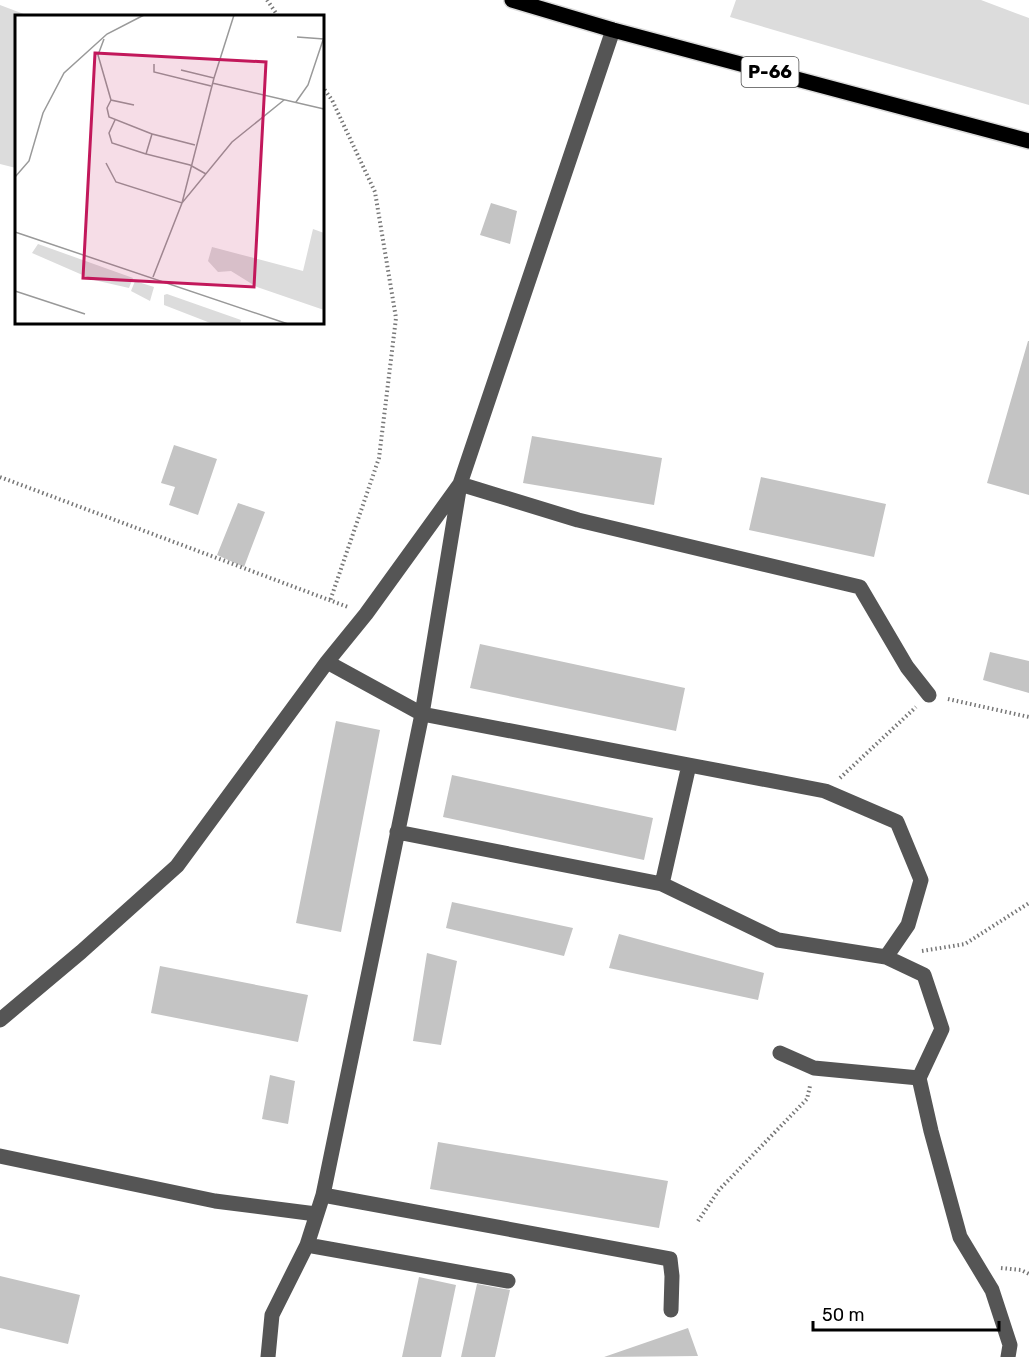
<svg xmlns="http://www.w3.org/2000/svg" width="1029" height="1357" font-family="Rubik,sans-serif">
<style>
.green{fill:#dcdcdc}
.building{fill:#c4c4c4}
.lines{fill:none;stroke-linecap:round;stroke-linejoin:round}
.major-casing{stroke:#dbdbdb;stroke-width:18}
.path{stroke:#777;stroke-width:4;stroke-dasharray:1.5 3;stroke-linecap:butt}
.minor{stroke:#555;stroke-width:15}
.major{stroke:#000;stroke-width:15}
.labels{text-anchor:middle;stroke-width:5;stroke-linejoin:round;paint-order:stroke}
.shield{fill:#fff;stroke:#4c4c4c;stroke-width:1.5}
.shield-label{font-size:18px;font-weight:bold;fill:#000}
.inset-road{fill:none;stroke:#999;stroke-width:1.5}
.view{fill:#c2185b;fill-opacity:0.15;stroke:#c2185b;stroke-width:3}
.inset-edge{fill:none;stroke:#000;stroke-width:3}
</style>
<rect width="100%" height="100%" fill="#fff"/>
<path class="green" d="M736,0h245l48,18v87l-299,-88z
M0,5l29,11h-13v152l-16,-4z"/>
<path class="building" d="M491,203l26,8 -7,33 -30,-9z
M1028,341h1v154l-42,-12z
M532,436l130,22 -8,47 -131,-22z
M174,445l43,14 -19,56 -29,-10 6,-18 -14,-4z
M761,477l125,27 -12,53 -125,-27z
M238,503l27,9 -21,55 -27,-12z
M480,644l205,44 -9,43 -206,-43z
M990,652l39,9v32l-46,-13z
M336,721l44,9 -39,202 -45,-9z
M452,775l201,43 -9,42 -201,-43z
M452,902l121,26 -9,28 -118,-28z
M619,934l145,39 -6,27 -149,-32z
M427,953l30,8 -16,84 -28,-4z
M160,966l148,29 -10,47 -147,-29z
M270,1075l25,6 -7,43 -26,-5z
M438,1142l230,39 -9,47 -229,-39z
M0,1276l80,19 -12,49 -68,-16z
M419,1277l37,8 -15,72h-39z
M477,1284l33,6 -15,67h-34z
M688,1328l10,28 -94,1z"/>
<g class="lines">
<defs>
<path id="major" d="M512,0l101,30 416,111"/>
</defs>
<use href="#major" class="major-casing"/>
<path class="path" d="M267,0l11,16
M322,86l10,14 43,92 21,126 -17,140 -49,143
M0,477l348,130
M948,699l81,18
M840,778l76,-71
M922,951l43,-7 64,-41
M698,1221l21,-31 88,-91 3,-13
M1001,1268l20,2 8,4"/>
<path class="minor" d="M327,662l95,52 267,51 -27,119 -265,-52
M689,765l136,26 72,31 24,58 -13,45 -22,32
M662,884l116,56 108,17 38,18 18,54 -23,49
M0,1020l81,-68 96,-86 150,-204 39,-48 94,-130 118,36 282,67 47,80 22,28
M780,1053l34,15 105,10 12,53 29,106 32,53 18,55 -2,12
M0,1156l215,45 101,13
M323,1195l347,64 2,17 -1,34
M508,1281l-201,-36 16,-50 99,-481 38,-230 153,-454
M268,1357l4,-42 35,-70"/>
<use href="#major" class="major"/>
</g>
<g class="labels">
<rect class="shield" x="741.5" y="57" width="57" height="30" rx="4.5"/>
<g class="shield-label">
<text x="770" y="78">Р-66</text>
</g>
</g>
<g transform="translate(15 15)">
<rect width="309" height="309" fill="#fff"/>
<path d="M298,214l11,4v77l-67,-23 -26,-16 -13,1 -10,-11 4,-14 91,24zM23,229l95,34 -4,10 -35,-8 -62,-27zM120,266l19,6 -4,14 -19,-10zM152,279l74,26 -1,4h-27l-49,-19v-10z" fill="#dcdcdc"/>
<path class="inset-road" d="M282,22l27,2M89,24l-6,16 13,45 23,5M139,49v8l57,14M199,63l20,-63M197,68l112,26M96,85l-4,8 2,9 43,17M281,87l12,-17 15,-45M100,105l-6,13 3,10 34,11M180,130l-43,-11 -6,20 44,11 16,9M91,148l10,19 66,21 50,-61 52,-42M0,162l14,-16 14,-48 21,-40 43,-39 37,-19M0,217l273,92M138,262l29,-74 32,-125 -33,-8M0,276l70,23"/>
<path class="view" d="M80,38l171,9 -12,225 -171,-9z"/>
<rect width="309" height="309" class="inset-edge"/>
</g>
<path d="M813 1321v9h186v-9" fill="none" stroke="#000000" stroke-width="3"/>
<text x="822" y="1321" font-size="18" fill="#000000" stroke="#ffffff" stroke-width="4.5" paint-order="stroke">50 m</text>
</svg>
